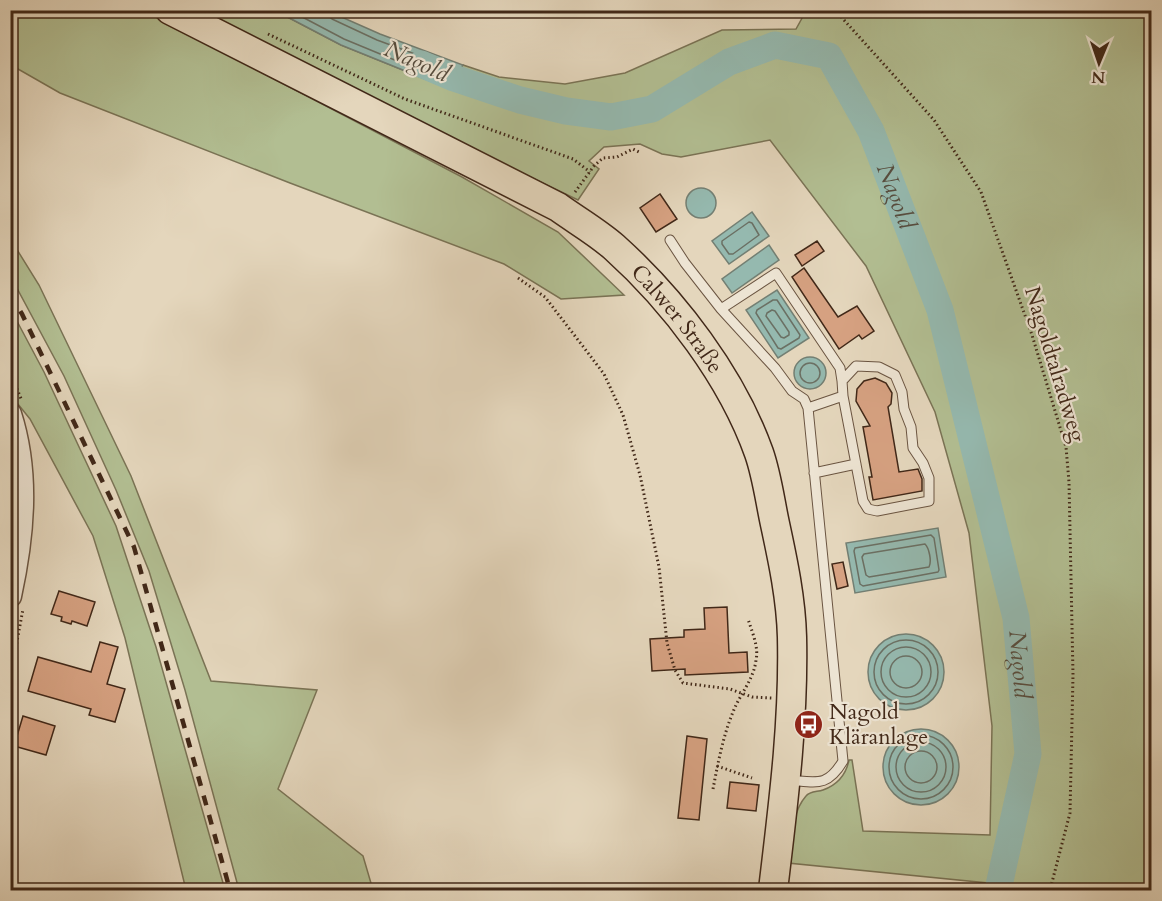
<svg xmlns="http://www.w3.org/2000/svg" width="1162" height="901" font-family="Cardo,serif">
<style>
.green{fill:#b2be92;stroke:#7a7355;stroke-width:1.5}
.water{fill:#95b9af;stroke:#737f73;stroke-width:1.5}
.lines{fill:none;stroke-linecap:round;stroke-linejoin:round}
.shore{stroke:#6b7064;stroke-width:1.5}
.river{stroke:#95b9af;stroke-width:27}
.building{fill:#d6a181;stroke:#412818;stroke-width:1.5}
.service-casing{stroke:#6a5441;stroke-width:11}
.tertiary-casing{stroke:#6a5441;stroke-width:25}
.primary-casing{stroke:#412818;stroke-width:31}
.path{stroke:#412818;stroke-width:3;stroke-dasharray:1.5 3;stroke-linecap:butt}
.service{stroke:#ede4d3;stroke-width:9}
.tertiary{stroke:#ede4d3;stroke-width:22}
.primary{stroke:#e4d6bc;stroke-width:28}
.rail{stroke:#412818;stroke-width:4.5;stroke-dasharray:10 10;stroke-linecap:butt}
.labels{text-anchor:middle;stroke-width:4.5;stroke-linejoin:round;paint-order:stroke}
.street-label{font-size:22px;fill:#412818;stroke:#ede4d3}
.poi-label{font-size:22px;fill:#412818;stroke:#ede4d3;text-anchor:start}
.water-label{font-size:24px;font-style:italic;fill:#564c3e;stroke:#ede4d3}
</style>
<rect width="100%" height="100%" fill="#e4d6bc"/>
<filter id="stains"><feTurbulence type="fractalNoise" baseFrequency=".00333" numOctaves="4"/><feColorMatrix values="0 0 0 0 .2 0 0 0 0 .09 0 0 0 0 .02 0 0 0 .5 -.17"/></filter>
<radialGradient id="worn" r=".72"><stop offset=".6" stop-color="#630" stop-opacity="0"/><stop offset="1" stop-color="#630" stop-opacity=".3"/></radialGradient>
<path class="green" d="M11,11h133l318,166 96,55 66,63 -63,4 -57,-35 -214,-81 -230,-90 -49,-28z
M190,11h86l65,34 109,44 13,-24 36,12 66,7 60,-11 97,-43 74,-1 10,-18h345v879h-162l-1,-7 -200,-20c3,-21 3,-50 18,-67 4,-5 11,-4 17,-6 14,-5 23,-15 26,-30h3l11,71 127,4 2,-109 -23,-193 -34,-121 -69,-146 -96,-126 -89,17 -19,-3 -22,-10 -36,3 -15,14 10,8 -21,31 -353,-170z
M11,240l28,45 92,191 80,205 106,9 -39,99 85,67 10,34h-134l-54,-200 -36,-119 -33,-81 -52,-114 -53,-99z
M10,308l34,64 72,154 40,121 69,243h-39l-61,-252 -32,-102 -63,-117 -17,-21 -2,-7z"/>
<path class="water" d="M276,11h52l52,23 83,31 -9,13 -4,11 -109,-44z
M686 203a15 15 0 1 1 30 0a15 15 0 1 1-30 0Z
M752,212l17,24 -40,28 -17,-23z
M769,245l10,15 -47,33 -10,-14z
M777,290l32,48 -31,20 -32,-48z
M794 373a16 16 0 1 1 32 0a16 16 0 1 1-32 0Z
M938,528l8,49 -91,16 -9,-50z
M868 672a38 38 0 1 1 76 0a38 38 0 1 1-76 0Z
M883 767a38 38 0 1 1 76 0a38 38 0 1 1-76 0Z"/>
<g class="lines">
<path class="shore" d="M289,10l55,29 99,41 4,-1 4,-9 -1,-3 -73,-27 -45,-21 -4,-3v-6
M749,222l3,1 7,12 -26,19h-4l-7,-10v-3z
M773,300h4l23,35 -1,3 -18,11 -3,-1 -22,-35 1,-3z
M772,310l3,1 14,21v3l-5,3 -3,-1 -15,-21 1,-3z
M800 373a10 10 0 1 1 20 0a10 10 0 1 1-20 0Z
M931,535l3,3 5,32 -1,2 -75,14 -3,-2 -6,-33 1,-3z
M925,544c4,4 7,17 4,23l-60,10 -3,-2 -4,-18 2,-3z
M874 672a32 32 0 1 1 64 0a32 32 0 1 1-64 0Z
M881 672a25 25 0 1 1 50 0a25 25 0 1 1-50 0Z
M890 672a16 16 0 1 1 32 0a16 16 0 1 1-32 0Z
M889 767a32 32 0 1 1 64 0a32 32 0 1 1-64 0Z
M896 767a25 25 0 1 1 50 0a25 25 0 1 1-50 0Z
M905 767a16 16 0 1 1 32 0a16 16 0 1 1-32 0Z"/>
<path class="river" id="s1" d="M421,64l33,14 66,22 46,11 45,6 41,-8 77,-47 46,-17 54,11 42,75 69,179 76,308 12,136 -30,136"/>
</g>
<path class="building" d="M660,194l17,25 -21,13 -16,-24z
M817,241l7,10 -22,15 -7,-11z
M804,268l34,49 19,-11 17,25 -12,8 -3,-4 -20,14 -47,-72z
M875,378l11,5 6,10 -1,11 -3,3 11,65 19,-3 4,10v12l-49,9 -4,-23h3l-9,-50 7,-1 -14,-25 1,-12 7,-8z
M843,562l5,24 -11,3 -5,-25z
M59,591l36,11 -8,24 -15,-5 -1,3 -10,-3 1,-4 -11,-3z
M727,607l2,46 18,-1 1,20 -63,3v-6l-33,2 -2,-32 34,-2v-7l21,-1 -1,-21z
M100,642l18,5 -11,37 18,5 -10,33 -26,-7 2,-6 -63,-18 10,-34 53,15z
M23,716l32,10 -9,29 -32,-9z
M687,736l20,3 -8,81 -21,-2z
M730,782l29,3 -3,26 -29,-3z"/>
<g class="lines">
<defs>
<path id="service" d="M670,240l15,23 36,46 54,59 17,23 12,8 4,9 35,353c-16,27 -27,21 -55,19
M721,309l55,-36 64,95 2,13
M856,366l23,1 16,8 7,17 2,17 7,18 2,21 10,15 6,15v23l-52,10 -9,-2 -5,-8 -20,-105 -1,-15z
M808,408l35,-12
M814,473l42,-9"/>
<path id="tertiary" d="M10,414c19,59 13,122 0,182"/>
<g id="primary">
<path id="s2" d="M170,10l388,197c18,13 39,25 56,40 60,54 118,130 145,206 8,23 11,48 16,71 8,37 16,75 17,113 2,85 -9,169 -19,253"/>
</g>
</defs>
<use href="#service" class="service-casing"/>
<use href="#tertiary" class="tertiary-casing"/>
<use href="#primary" class="primary-casing"/>
<path class="path" d="M835,10l99,110 47,72 51,143 34,112 3,35 4,193 -3,138 -20,77
M1143,10l9,21
M268,34l137,65 168,60 17,13
M575,192l19,-26 9,-8 14,-1 16,-8 8,4
M518,278l27,19 40,52 19,25 19,41 17,60 19,92 8,76 8,27 8,13 47,6 22,8 20,1
M10,372l12,29
M10,632l9,1
M10,679l13,-70
M717,766l35,12
M713,789c5,-26 10,-53 20,-77 7,-18 21,-33 23,-52 3,-13 -4,-28 -8,-41"/>
<use href="#service" class="service"/>
<use href="#tertiary" class="tertiary"/>
<use href="#primary" class="primary"/>
<path class="rail" d="M10,294l12,20 112,233 96,343"/>
</g>
<defs>
<symbol id="bus-disc" viewBox="-11 -11 22 22"><circle r="9.5" fill="#8f2418" stroke="#ede4d3"/><path d="M-5-6H5V4H4V6H2V4H-2V6H-4V4H-5ZM-3.5-4V0h7V-4ZM-3.5 1.2v1.5H-2V1.2ZM2 1.2v1.5H3.5V1.2Z" fill="#fff"/></symbol>
</defs>
<g fill-rule="evenodd">
<use href="#bus-disc" x="792" y="708" width="33" height="33"/>
</g>
<g class="labels">
<g class="street-label">
<text dy="8" stroke="none"><textPath href="#s2" startOffset="600">Calwer Straße</textPath></text>
<text transform="translate(1056 364) rotate(73)" y="8">Nagoldtalradweg</text>
</g>
<g class="poi-label">
<text x="829" y="719">Nagold<tspan x="829" dy="25">Kläranlage</tspan></text>
</g>
<g class="water-label">
<text transform="translate(417 61) rotate(24)" y="8">Nagold</text>
<text dy="8" stroke="none"><textPath href="#s1" startOffset="590">Nagold</textPath></text>
<text dy="8" stroke="none"><textPath href="#s1" startOffset="1076">Nagold</textPath></text>
</g>
</g>
<rect width="1162" height="901" fill="none" stroke="#e4d6bc" stroke-width="36"/>
<rect x="12" y="12" width="1138" height="877" fill="none" stroke="#412818" stroke-width="3"/>
<rect x="18" y="18" width="1126" height="865" fill="none" stroke="#412818" stroke-width="1.5"/>
<g transform="translate(1099 63) rotate(182)" stroke="#ede4d3" stroke-width="4.5" paint-order="stroke">
<path d="M0-4.5L10 22L0 15L-10 22Z" fill="#412818"/>
<text y="-9" font-size="16" font-weight="bold" text-anchor="middle" fill="#412818">N</text>
</g>
<rect width="100%" height="100%" filter="url(#stains)"/>
<rect width="100%" height="100%" fill="url(#worn)"/>
</svg>
